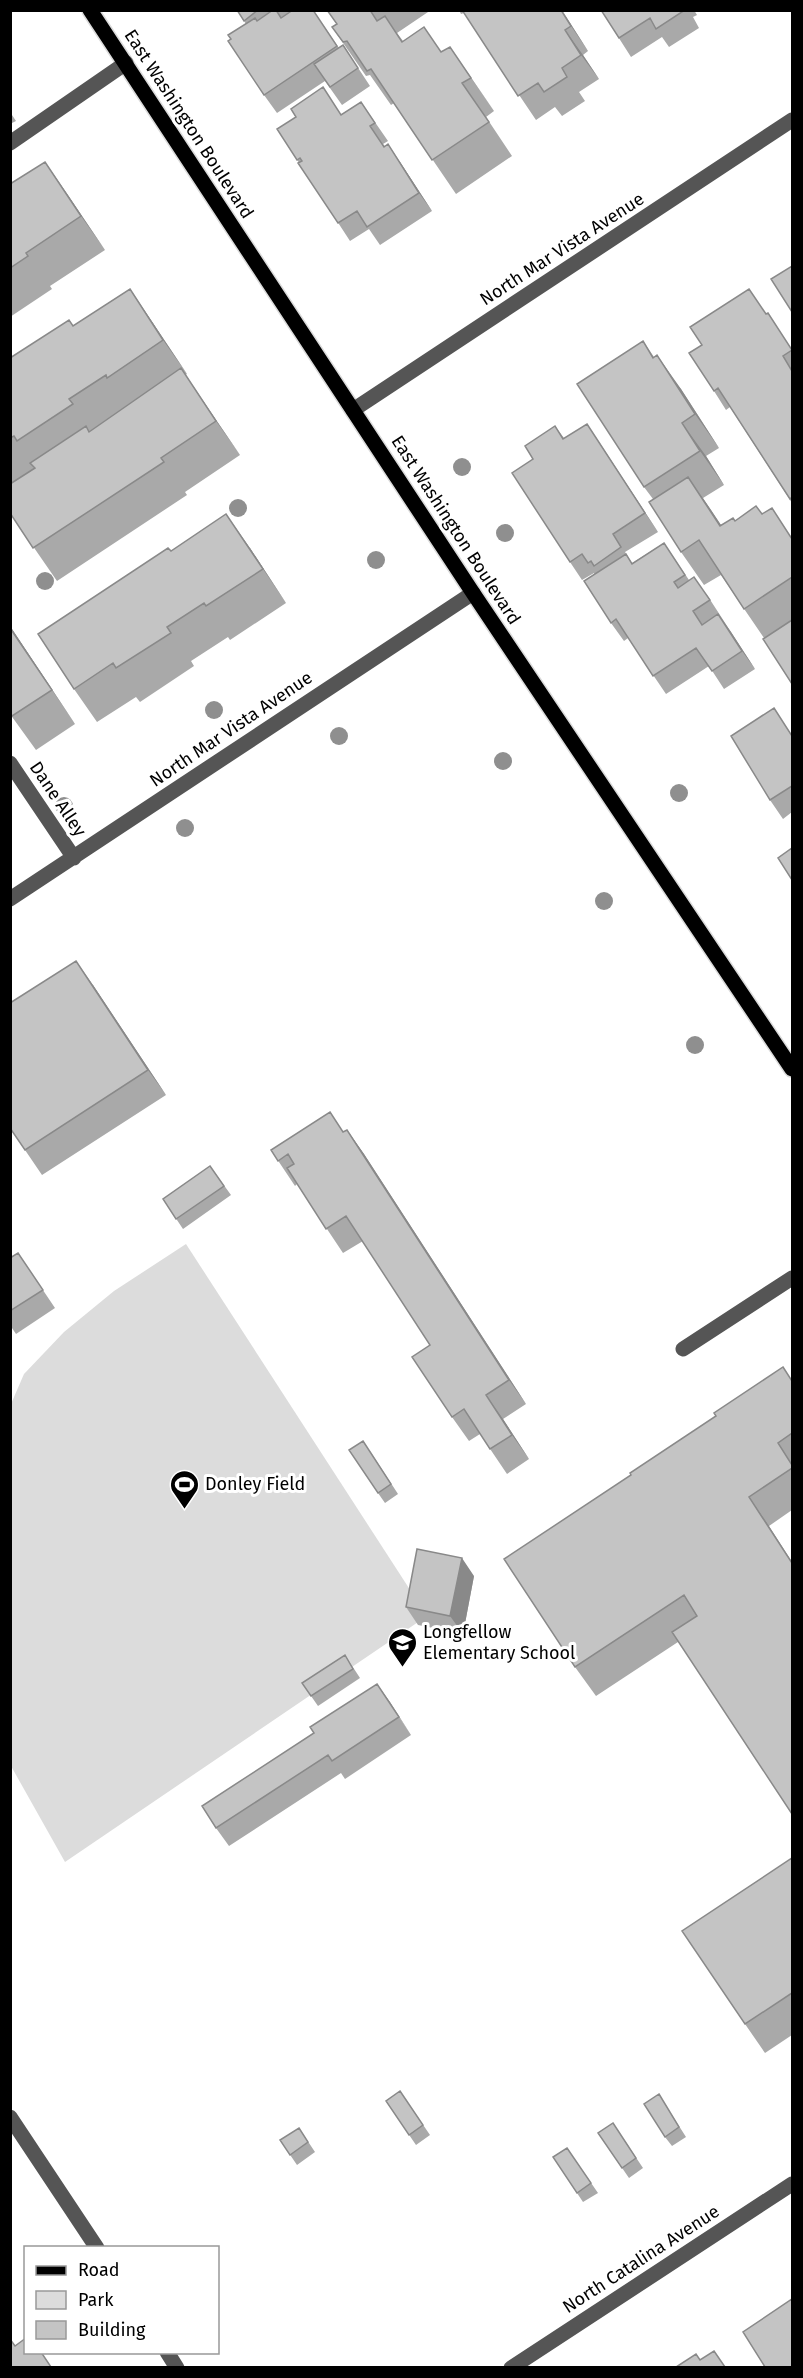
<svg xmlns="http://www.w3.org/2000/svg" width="803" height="2378" font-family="'Fira Sans',sans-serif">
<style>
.green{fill:#dcdcdc}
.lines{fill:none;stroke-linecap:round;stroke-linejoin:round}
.major-casing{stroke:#dbdbdb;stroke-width:18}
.minor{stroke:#555;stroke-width:15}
.major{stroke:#000;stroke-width:15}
.tree{fill:#8f8f8f}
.wall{fill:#a9a9a9}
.shaded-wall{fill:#898989}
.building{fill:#c4c4c4;stroke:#898989;stroke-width:1.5}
.labels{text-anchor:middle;stroke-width:6;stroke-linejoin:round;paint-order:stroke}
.street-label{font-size:18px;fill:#000;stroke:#fff}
.poi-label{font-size:18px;fill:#000;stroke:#fff;text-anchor:start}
</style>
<rect width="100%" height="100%" fill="#fff"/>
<path class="green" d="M186,1244l241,372 -362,246 -54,-96v-362l13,-30 40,-42 50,-41z"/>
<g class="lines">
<defs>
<path id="major" d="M90,10l383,583 319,476"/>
</defs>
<use href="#major" class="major-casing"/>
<path class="minor" d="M10,143l116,-80
M353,410l439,-290
M10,763l64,95
M10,899l463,-306
M683,1349l109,-71
M10,2117l87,131
M167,2352l10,16
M511,2368l281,-184"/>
<use href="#major" class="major"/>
</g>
<g class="tree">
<circle cx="462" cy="467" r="9"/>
<circle cx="238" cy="508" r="9"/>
<circle cx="505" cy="533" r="9"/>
<circle cx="376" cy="560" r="9"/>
<circle cx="45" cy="581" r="9"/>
<circle cx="214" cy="710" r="9"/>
<circle cx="339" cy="736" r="9"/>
<circle cx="503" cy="761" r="9"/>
<circle cx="679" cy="793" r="9"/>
<circle cx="64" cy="806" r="9"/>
<circle cx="185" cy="828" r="9"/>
<circle cx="604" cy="901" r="9"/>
<circle cx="695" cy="1045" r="9"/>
</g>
<path class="wall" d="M237,10h76l26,38 4,-3 27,41 -28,19 -17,-24 -48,32 -13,-18 -36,-60 18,-11z
M327,10h104l-34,23 6,8 39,11 8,-5 44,64 -8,6 26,39 -56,38 -62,-91 -3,2 -21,-30 -4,1 -34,-49 5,-3z
M459,10h103l26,41 -5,4 16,24 -20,13 6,9 -23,15 -7,-9 -19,13 -72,-107 -3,1z
M601,10h93l3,5 -4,2 6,11 -30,19 -7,-10 -31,20z
M361,102l27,39 -5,3 17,18 32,49 -52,34 -11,-16 -19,12 -73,-112 65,-15z
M10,112l6,9 -6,3z
M45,162l60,88 -55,36 2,3 -42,28v-133z
M130,289l57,85 -2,1 55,80 -55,37 2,3 -130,86 -47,-68v-155l63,-32z
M768,313l24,37v153l-62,-96 -4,3 -12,-19z
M643,341l11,16 27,32 38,59 -13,8 18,29 -21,13 18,27 14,-4 27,-7 30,23v147l-28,-46 -43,-63 -17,10 -23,-33 -28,-53 -9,-12z
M555,426l9,12 35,4 59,90 -33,20 7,11 32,-20 25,37 18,15 48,74 -31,20 -15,-23 -43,28 -38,-56 -4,3 -13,-18 -17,-50 -12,7 -12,-18 -37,-103z
M250,548l36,55 -56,37 -2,-3 -37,24 3,5 -54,36 -4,-5 -39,25 -23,-33 97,-138z
M10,626l65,98 -39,26 -26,-36z
M792,735v77l-9,7 -13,-19z
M93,985l73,110 -124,80 -17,-25z
M347,1130l17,24 162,250 -23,15 26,40 -22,15 -27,-40 -11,7 -17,-24 -22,-72 -67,-104 -20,12 -46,-69 -2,2 -24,-36 73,-18z
M210,1166l21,29 -48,34 -20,-30z
M18,1253l37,55 -39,26 -6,-9v-67z
M792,1381v129l-23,16 -91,116 -82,54 -21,-29z
M370,1451l28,43 -13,9 -7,-10z
M474,1576l-11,58 -45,-9 -12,-18z
M345,1655l15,23 -42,28 -16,-23z
M377,1684l34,51 -66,44 -4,-6 -112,73 -13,-18 98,-95z
M792,1858v177l-27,18 -20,-29z
M400,2091l30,44 -14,10 -30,-44z
M665,2104l21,33 -14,9 -7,-9z
M613,2123l30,45 -14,10 -31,-45z
M299,2128l16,24 -18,13 -17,-25z
M567,2148l31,45 -15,9 -30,-45z"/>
<path class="shaded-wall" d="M561,10l9,13 18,28 -17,-25z
M565,30l18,25 16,24 -18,-24z
M450,47l44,64 -23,-33z
M388,144l12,18 32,49 -13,-18z
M45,162l23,33 37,55 -24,-34z
M130,289l23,34 34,51 -24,-34z
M657,355l24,34 38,59 -24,-34z
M181,368l23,34 36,53 -24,-34z
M682,423l24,33 18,29 -24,-34z
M587,424l12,18 59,90 -13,-19z
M688,477l23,33 33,50 -24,-34z
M226,514l24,34 36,55 -23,-34z
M718,614l13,18 24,37 -13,-18z
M10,626l65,98 -65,-96z
M76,961l17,24 73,110 -18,-25z
M347,1130l17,24 162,250 -17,-24z
M486,1395l17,24 26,40 -17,-24z
M749,1497l20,29 23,36v1z
M462,1558l12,18 -11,58 -13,-18z
M377,1684l13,18 21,33z"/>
<path class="building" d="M237,10h21l-14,11z
M273,10h3l5,8 12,-8h20l24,36 -73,49 -36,-54 3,-2 -3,-4 27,-17 2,3z
M327,10h43l7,11 8,-5 17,26 22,-15 17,25 9,-5 21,31 -9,5 27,39 -57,38 -61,-91 -4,2 -20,-30 -4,1 -11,-15 5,-3z
M462,10h99l10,16 -6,4 16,25 -19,13 5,9 -23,15 -6,-9 -20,13z
M601,10h84l-29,19 -6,-11 -31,20z
M343,45l15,23 -28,19 -16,-23z
M323,87l18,28 20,-13 14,21 -5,3 14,21 4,-3 31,49 -52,34 -10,-16 -19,12 -40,-60 4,-2 -2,-3 -3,2 -20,-31 19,-12 -5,-8z
M45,162l36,54 -55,37 2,3 -18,12v-84z
M792,266v46l-21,-33z
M130,289l33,51 -56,38 -1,-3 -37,24 4,5 -56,37 -3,-5 -4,2v-80l59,-38 4,6z
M749,289l17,25 2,-1 24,37 -9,6 9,15v126l-2,2 -72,-111 -4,3 -25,-38 13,-8 -12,-18z
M643,341l10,17 4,-3 38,59 -13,9 18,28 -56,36 -67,-103z
M181,368l35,53 -55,37 3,4 -131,86 -23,-35v-29l25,-16 -5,-5 56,-37 3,6z
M587,424l58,89 -32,21 8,13 -27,19 -3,-5 -3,2 -6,-9 -12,8 -58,-89 21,-14 -8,-13 30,-20 8,13z
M688,477l32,49 13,-8 2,3 21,-15 6,8 10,-6 20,31v38l-48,32 -45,-69 -18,12 -32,-50z
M226,514l37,55 -57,37 -2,-3 -37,24 4,6 -55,35 -3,-5 -39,26 -36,-55 130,-86 3,3z
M664,543l21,32 -11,7 4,6 16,-11 16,23 -17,11 9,14 16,-11 24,37 -30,20 -16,-23 -43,28 -37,-57 -5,4 -27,-42 42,-27 6,10z
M792,620v64l-29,-45z
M10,628l42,62 -40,26 -2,-2z
M774,708l18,28v50l-22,14 -39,-64z
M792,848v32l-14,-22z
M76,961l72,109 -123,80 -15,-22v-125z
M330,1112l13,20 4,-2 162,250 -23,15 26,40 -22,14 -26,-40 -12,8 -40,-60 18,-12 -84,-129 -20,13 -39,-61 7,-4 -6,-10 -10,7 -7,-11z
M210,1166l14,20 -48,33 -13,-20z
M18,1253l25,37 -33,21v-53z
M783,1367l9,14v52l-14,10 14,22v3l-43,29 43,66v251l-120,-182 25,-16 -13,-21 -109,72 -71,-108 127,-84 -1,-2 86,-57 -2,-3z
M363,1441l28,43 -13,9 -29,-43z
M417,1549l45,9 -12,58 -44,-9z
M345,1655l8,14 -42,27 -9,-13z
M377,1684l22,33 -67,44 -4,-6 -112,73 -14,-22 112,-73 -4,-6z
M792,1858v135l-47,31 -63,-93z
M400,2091l23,34 -14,10 -23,-34z
M659,2094l20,33 -14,10 -21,-33z
M613,2123l23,35 -14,10 -24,-35z
M299,2128l9,14 -18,13 -10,-15z
M567,2148l24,35 -14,10 -24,-36z
M792,2299v68h-27l-22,-35z
M26,2338v14h15l10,15h-41v-28l5,7z
M714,2351l11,16h-49l20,-13 4,6z"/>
<defs>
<symbol id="stadium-pin" viewBox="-11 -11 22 30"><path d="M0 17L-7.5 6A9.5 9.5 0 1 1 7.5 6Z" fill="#000" stroke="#fff"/><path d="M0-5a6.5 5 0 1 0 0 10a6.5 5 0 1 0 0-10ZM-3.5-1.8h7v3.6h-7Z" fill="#fff"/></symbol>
<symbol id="school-pin" viewBox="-11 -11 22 30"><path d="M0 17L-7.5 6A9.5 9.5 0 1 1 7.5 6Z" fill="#000" stroke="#fff"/><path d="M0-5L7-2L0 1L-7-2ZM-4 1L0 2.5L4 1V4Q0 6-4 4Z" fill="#fff"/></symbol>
</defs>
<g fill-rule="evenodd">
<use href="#stadium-pin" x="168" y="1468" width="33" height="45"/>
<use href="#school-pin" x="386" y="1626" width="33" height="45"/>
</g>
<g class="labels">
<g class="street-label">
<text transform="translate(189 124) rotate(57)" y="6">East Washington Boulevard</text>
<text transform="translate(562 249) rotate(-33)" y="6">North Mar Vista Avenue</text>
<text transform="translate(456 530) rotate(57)" y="6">East Washington Boulevard</text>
<text transform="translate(231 729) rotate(-34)" y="6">North Mar Vista Avenue</text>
<text transform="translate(58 799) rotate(56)" y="6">Dane Alley</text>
<text transform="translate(641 2259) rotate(-33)" y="6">North Catalina Avenue</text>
</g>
<g class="poi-label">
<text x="205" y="1490">Donley Field</text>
<text x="423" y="1638">Longfellow<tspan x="423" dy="21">Elementary School</tspan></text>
</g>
</g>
<rect width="803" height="2378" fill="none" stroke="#000000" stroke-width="24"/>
<rect x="24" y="2246" width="195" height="108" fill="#ffffff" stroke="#999999" stroke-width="1.5"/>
<rect x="36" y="2266" width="30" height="9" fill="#000000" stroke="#999999" stroke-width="1.5"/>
<text x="78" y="2276" font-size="18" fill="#000000">Road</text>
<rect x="36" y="2291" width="30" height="18" fill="#dcdcdc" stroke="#999999" stroke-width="1.5"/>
<text x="78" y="2306" font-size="18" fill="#000000">Park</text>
<rect x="36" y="2321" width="30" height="18" fill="#c4c4c4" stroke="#999999" stroke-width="1.5"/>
<text x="78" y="2336" font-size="18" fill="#000000">Building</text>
</svg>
